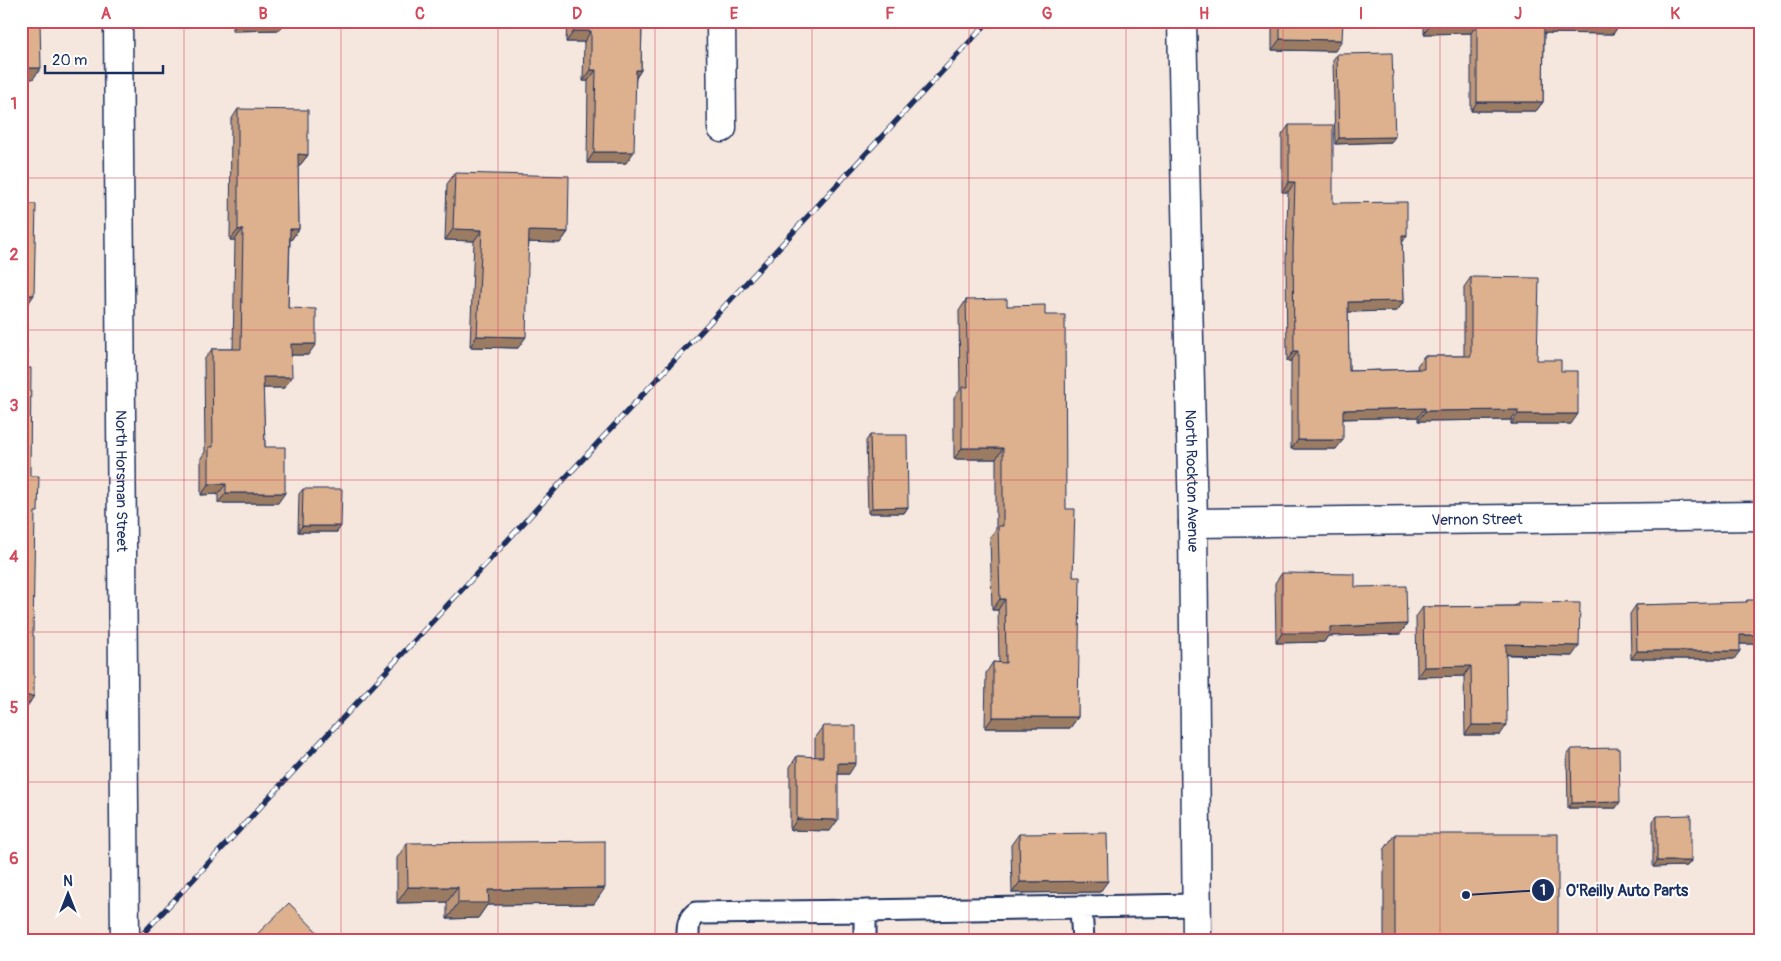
<svg xmlns="http://www.w3.org/2000/svg" width="1781" height="961" font-family="Pangolin,sans-serif">
<style>
.lines{fill:none;stroke-linecap:round;stroke-linejoin:round}
.lane-casing{stroke:#1b2f5e;stroke-width:25}
.street-casing{stroke:#1b2f5e;stroke-width:31}
.secondary-casing{stroke:#1b2f5e;stroke-width:31}
.lane{stroke:#fff;stroke-width:21}
.street{stroke:#fff;stroke-width:28}
.secondary{stroke:#fff;stroke-width:28}
.rail-casing{stroke:#1b2f5e;stroke-width:5.5}
.rail{stroke:#fff;stroke-width:4;stroke-dasharray:11;stroke-linecap:butt}
.wall{fill:#be977a;stroke:#1b2f5e}
.shaded-wall{fill:#9b7b63;stroke:#1b2f5e}
.building{fill:#ddb08e;stroke:#1b2f5e}
.grid{fill:none;stroke:#d1495b;stroke-width:1;stroke-opacity:0.55}
.labels{text-anchor:middle;stroke-width:4;stroke-linejoin:round;paint-order:stroke}
.street-label{font-size:15px;fill:#1b2f5e;stroke:#fff}
.leader{fill:none;stroke:#1b2f5e;stroke-width:2}
.callout-dot{fill:#1b2f5e;stroke:#fff;stroke-width:2}
.mark-label{font-size:15px;text-anchor:middle;font-weight:bold;fill:#fff}
.callout-label{font-size:16px;text-anchor:middle;font-weight:bold;fill:#1b2f5e;stroke:#fff;stroke-width:4;stroke-linejoin:round;paint-order:stroke}
.neatline{fill:none;stroke:#d1495b;stroke-width:2}
.grid-label{font-size:16px;text-anchor:middle;font-weight:bold;fill:#d1495b}
</style>
<rect width="100%" height="100%" fill="#f5e7dd"/>
<filter id="ink" filterUnits="userSpaceOnUse"><feTurbulence type="fractalNoise" baseFrequency=".02" numOctaves="2"/><feDisplacementMap in="SourceGraphic" scale="10" xChannelSelector="R" yChannelSelector="G"/><feConvolveMatrix kernelMatrix="1 2 1 2 8 2 1 2 1" color-interpolation-filters="sRGB"/></filter>
<g filter="url(#ink)">
<g class="lines">
<defs>
<path id="lane" d="M1081,909l2,31
M688,940c0,-11 -1,-20 8,-27l169,-2
M865,940v-29l331,-6"/>
<g id="street">
<path id="s1" d="M118,21l7,919"/>
<path d="M721,21l1,107"/>
<path id="s2" d="M1193,523l567,-7"/>
</g>
<g id="secondary">
<path id="s3" d="M1182,21l11,502 4,417"/>
</g>
</defs>
<use href="#lane" class="lane-casing"/>
<use href="#street" class="street-casing"/>
<use href="#secondary" class="secondary-casing"/>
<use href="#lane" class="lane"/>
<use href="#street" class="street"/>
<use href="#secondary" class="secondary"/>
<defs>
<path id="rail" d="M137,940l852,-919"/>
</defs>
<use href="#rail" class="rail-casing"/>
<use href="#rail" class="rail"/>
</g>
<path class="wall" d="M232,21h54l-6,9 -48,1z
M567,21h75l-1,49 -5,8 -10,85h-39l1,-82h-5l1,-39h-18z
M1272,21h71l-8,30 -63,-1z
M1424,21h196v3l-7,10 -69,-1 -1,69 -7,9h-65v-78l-47,1z
M1337,54l54,88 -56,2 -2,-84z
M238,109l70,46 -8,10h-2l1,64 -8,11h-1l-2,68 20,47h-17l-7,33h-21l2,59 13,56h-60v-9l-17,1v-37l4,-6 -1,-92 8,-11h21l2,-109h-5l1,-120z
M1289,125l44,78 74,32 -5,7 2,59 -7,10 -49,1 1,59 69,-2 -1,-3 7,-10h40v-69l7,-10 66,83 24,11 10,53h-60v-4l-93,1v-4l-75,2 -7,30h-45v-88h-4l-1,-102 2,-67h-6v-57z
M455,173l113,59 -8,11 -31,-1 -11,106 -48,-1 4,-106 -29,-1 2,-56z
M966,300l41,6 38,9 28,262 5,140 -8,11h-85l1,-55 7,-11 6,1 -1,-53h-6l-2,-73 6,-8v-70h-42v-61l6,-8 -1,-79z
M870,435l38,72 -4,6h-36l-2,-72z
M303,489l38,37 -4,6h-39l1,-38z
M1282,573l125,51 -7,10 -72,2 -4,6 -48,1 -1,-60z
M1747,600l13,44h-20l-6,15h-103l-1,-45 6,-9 110,-2z
M1518,602l54,54 -66,-1 -6,80h-35l-1,-59 -47,1 -1,-60 7,-10 91,-1z
M823,726l26,48h-11l-8,57 -40,-1v-63l7,-11 18,1v-20z
M1571,749l45,59h-48l-1,-54z
M1657,816l34,45 -4,5 -34,1v-46z
M1019,834l81,58 -88,1 -1,-48z
M1395,834l163,106h-174v-90z
M407,843l187,61 -107,1 -9,13 -31,1v-17l-50,1v-45z"/>
<path class="shaded-wall" d="M239,21h47l-6,9 -48,1z
M1544,23l76,1 -7,10 -76,-1z
M1430,24h47l-6,9 -47,1z
M574,31h17l-7,11h-18z
M1280,39l62,1 -7,11 -63,-1z
M21,68h20l-8,11h-12z
M591,70h5l-8,11h-5z
M636,70h5l-7,11z
M1477,102h66l-7,9h-65z
M1395,137l-4,5 -56,2 4,-6z
M594,152h40l-8,11h-39z
M298,154l10,1 -8,10h-10z
M1289,182h6l-7,10h-6z
M243,229l-8,11h-5l8,-10z
M290,229h9l-8,11h-9z
M453,229l29,1 -8,11 -29,-1z
M529,231l39,1 -8,11 -38,-1z
M1402,235h5l-6,10z
M21,295h13l-6,9h-7z
M1404,301l-7,10 -55,1 6,-10z
M477,336l49,1 -8,11 -48,-1z
M291,344h25l-8,11h-25z
M1294,351h4l-7,10h-4z
M263,377h29l-8,11h-29z
M1425,408l-7,9 -82,2 7,-9z
M1518,410l-7,10 -93,1 7,-10z
M1518,414h60l-7,10h-60z
M1298,440h45l-7,9h-45z
M962,448h41l-7,11h-42z
M209,484h17l-8,10 -17,1z
M226,493h59l-7,10h-60z
M908,507l-4,6h-36l4,-5z
M302,526h39l-4,6h-39z
M1000,599h5l-7,11h-6z
M1407,624l-7,10 -72,2 -4,6 -48,1 6,-10 48,-6z
M1740,635h20v9h-25z
M1506,644l73,2 -7,10 -73,-2z
M1637,651h103l-6,8h-103z
M1471,666l-7,10 -47,1 7,-10z
M21,696h13l-7,11h-6z
M993,717h85l-8,11h-85z
M1472,725h35l-7,10h-35z
M838,763h18l-7,11h-19z
M1620,802l-4,6h-48l4,-5z
M797,819l41,1 -8,11 -40,-1z
M1657,861h34l-4,5 -34,1z
M1108,881l-8,11 -88,1 8,-11z
M408,887h50l-11,15 -50,1z
M605,888l-11,16 -107,1 -9,13 -31,1 11,-16 30,-13z"/>
<path class="building" d="M21,21h19l1,47h-20z
M574,21h68l-1,49h-5l-2,82h-40l2,-82h-5v-39h-17z
M1280,21h63l-1,19 -62,-1z
M1430,21h190v3l-76,-1 -1,79h-66v-78h-47z
M1392,53l3,84 -56,1 -2,-84z
M238,109l70,1v45l-10,-1 1,75h-9l-2,79 28,1v35h-25l1,33h-29l2,70h20v46h-59v-9h-17v-37h4l-1,-98h29l2,-120 -5,1z
M1289,125h44v78l74,-1v33h-5l2,66 -56,1 1,69 75,-2v-13h47v-79l68,1 -2,82h24v11h17v43h-60v-4l-93,1v-3l-82,2v30h-45v-89h-4l-1,-102 2,-67h-6z
M455,173l114,3 -1,56 -39,-1 -3,106 -49,-1 5,-106 -29,-1z
M21,193h3v11h12l-2,91h-13z
M1007,299v7l38,-1v10h20l1,194h9l-2,68h7l-2,140h-85v-55l13,1 -1,-64h-5l-2,-73h5v-78h-41v-61h6l-2,-87z
M21,350h6v18h4l-1,108h9l-1,36h-3l-2,124h1v60h-13z
M870,435h37l1,72 -36,1z
M303,489h39l-1,37h-39z
M1282,573l73,1v13l51,-1 1,38 -77,3v6h-48z
M1747,600h13v35h-20v16h-103l-1,-46 111,-3z
M1518,602l62,1 -1,43 -73,-2 1,81h-35l-1,-59 -47,1 -1,-60 95,-1z
M823,726h33v37h-18v57l-41,-1v-63l26,1z
M1619,748l1,54 -48,1 -1,-54z
M1691,815v46h-34v-45z
M1107,833l1,48 -88,1 -1,-48z
M1395,834h163v106h-163z
M605,841v47l-117,2 1,13h-31v-16h-50l-1,-44z
M289,903l36,37h-74z
M1604,937h37v3h-37z
M770,939h51v1h-51z"/>
</g>
<path class="grid" d="M184,21v919M341,21v919M498,21v919M655,21v919M812,21v919M969,21v919M1126,21v919M1283,21v919M1440,21v919M1597,21v919M21,178h1739M21,330h1739M21,480h1739M21,632h1739M21,782h1739"/>
<g class="labels">
<g class="street-label">
<text dy="5" stroke="none"><textPath href="#s1" startOffset="460">North Horsman Street</textPath></text>
<text dy="5" stroke="none"><textPath href="#s3" startOffset="460">North Rockton Avenue</textPath></text>
<text dy="5" stroke="none"><textPath href="#s2" startOffset="284">Vernon Street</textPath></text>
</g>
</g>
<path class="leader" d="M1466 895L1543 890"/>
<g class="callout-dot">
<circle cx="1466" cy="895" r="5"/>
<circle cx="1543" cy="890" r="12"/>
</g>
<g class="mark-label">
<text x="1543" y="895">1</text>
</g>
<g class="callout-label">
<text x="1627" y="896">O'Reilly Auto Parts</text>
</g>
<rect width="1781" height="961" fill="none" stroke="#fff" stroke-width="55"/>
<g transform="translate(68 894)" stroke="#ffffff" stroke-width="4" paint-order="stroke">
<path d="M0-4L9 19L0 12L-9 19Z" fill="#1b2f5e"/>
<text y="-8" font-size="14" font-weight="bold" text-anchor="middle" fill="#1b2f5e">N</text>
</g>
<path d="M45 65v8h118v-8" fill="none" stroke="#1b2f5e" stroke-width="2.5"/>
<text x="52" y="65" font-size="15" fill="#1b2f5e" stroke="#ffffff" stroke-width="4" paint-order="stroke">20 m</text>
<rect x="28" y="28" width="1726" height="906" class="neatline"/>
<g class="grid-label">
<text x="106" y="19">A</text>
<text x="263" y="19">B</text>
<text x="420" y="19">C</text>
<text x="577" y="19">D</text>
<text x="734" y="19">E</text>
<text x="890" y="19">F</text>
<text x="1047" y="19">G</text>
<text x="1204" y="19">H</text>
<text x="1361" y="19">I</text>
<text x="1518" y="19">J</text>
<text x="1675" y="19">K</text>
<text x="14" y="109">1</text>
<text x="14" y="260">2</text>
<text x="14" y="411">3</text>
<text x="14" y="562">4</text>
<text x="14" y="713">5</text>
<text x="14" y="864">6</text>
</g>
</svg>
